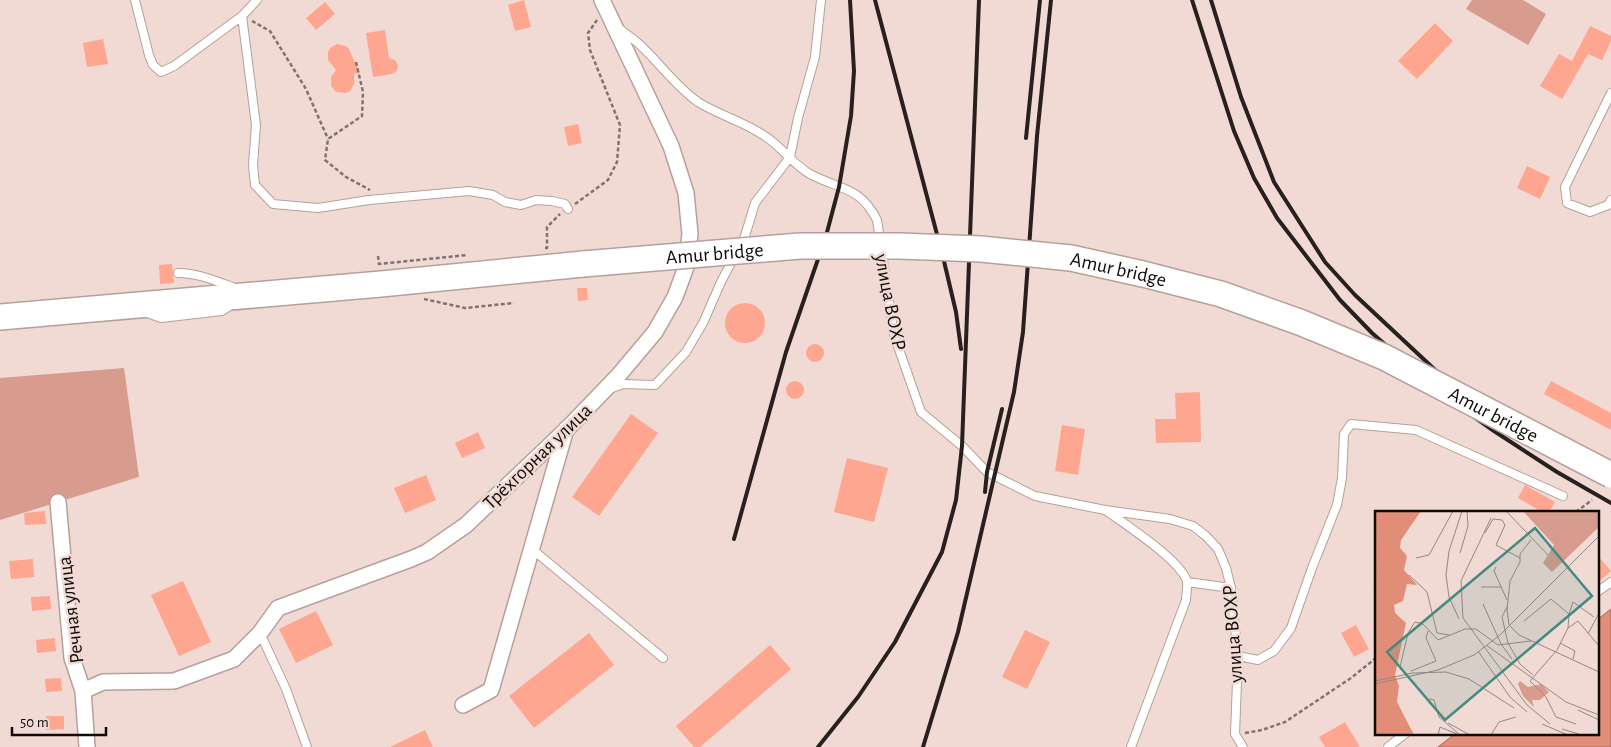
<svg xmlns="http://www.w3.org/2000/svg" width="1611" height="747" font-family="'Alegreya Sans',sans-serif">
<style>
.green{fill:#d79c8d}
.water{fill:#e28d77;stroke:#a36556}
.building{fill:#fea68f}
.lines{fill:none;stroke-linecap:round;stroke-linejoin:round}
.service-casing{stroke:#b6a09b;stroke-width:10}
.minor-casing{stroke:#b6a09b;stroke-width:18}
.trunk-casing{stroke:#b6a09b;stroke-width:28}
.path{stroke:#81726f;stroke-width:2.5;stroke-dasharray:4 2.5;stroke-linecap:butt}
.service{stroke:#fff;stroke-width:8}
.minor{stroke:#fff;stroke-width:15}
.trunk{stroke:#fff;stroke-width:25}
.rail{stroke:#28201e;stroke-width:4}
.trunk-bridge-casing{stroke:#b6a09b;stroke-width:28;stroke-linecap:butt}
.trunk-bridge{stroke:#fff;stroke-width:25}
.labels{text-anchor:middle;stroke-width:5;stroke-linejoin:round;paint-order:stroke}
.street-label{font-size:20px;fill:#100908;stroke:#f1dad4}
.inset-river{fill:none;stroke:#e28d77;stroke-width:2.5}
.inset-road{fill:none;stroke:#978682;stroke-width:1}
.view{fill:#448a81;fill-opacity:0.15;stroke:#448a81;stroke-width:2.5}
.inset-edge{fill:none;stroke:#100908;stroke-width:2.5}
</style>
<rect width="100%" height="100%" fill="#f1dad4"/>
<path class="green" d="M1472,0h51l23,14 -18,31 -62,-36z
M124,368l15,109 -139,43v-142z"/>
<path class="water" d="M1611,609v138h-173l18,-14h141v-113z"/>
<path class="building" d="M524,0l7,27 -16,4 -7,-26z
M325,2l10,12 -19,16 -10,-12z
M1435,23l18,18 -36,38 -19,-18z
M1590,26l21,10v5l-9,19 -14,-6 -26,45 -22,-13 19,-32 13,7z
M385,30l4,28 6,2 3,5 -1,6 -5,3 -19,3 -7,-44z
M103,39l5,25 -21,3 -4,-24z
M337,44l9,2 3,3 11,25 -6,-1v11l-4,7 -4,2 -10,-1 -5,-6v-9l5,-7 -8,-10v-8l2,-4z
M578,124l4,19 -14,3 -4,-19z
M1527,166l23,11 -10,22 -23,-11z
M172,264l2,19 -14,1 -1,-19z
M577,288h10l1,12 -10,1z
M725 323a20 20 0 1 1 40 0a20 20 0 1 1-40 0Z
M806 353a9 9 0 1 1 18 0a9 9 0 1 1-18 0Z
M1551,381l60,32v17l-67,-36z
M786 390a9 9 0 1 1 18 0a9 9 0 1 1-18 0Z
M1200,392l1,50 -45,1 -1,-24h21l-1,-26z
M631,414l27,19 -59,83 -27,-19z
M1062,425l23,4 -7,46 -23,-4z
M478,432l7,16 -23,10 -7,-15z
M847,458l41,10 -14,54 -40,-10z
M426,475l10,25 -31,13 -11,-25z
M1525,485l30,17 -6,10h-7l-24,-14z
M45,511l1,13 -21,1 -1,-12z
M1597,555l14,16 -14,12z
M33,559l1,18 -23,2 -2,-18z
M183,581l28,61 -32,14 -28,-61z
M50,596l1,13 -19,2 -1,-14z
M316,611l17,34 -37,18 -17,-34z
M1356,625l13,24 -15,8 -13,-24z
M1025,630l25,12 -23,47 -25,-12z
M589,633l25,32 -80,63 -25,-32z
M55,638l1,13 -19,2 -1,-13z
M770,645l21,24 -91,78h-6l-18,-21z
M61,678l1,13 -16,1 -1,-13z
M46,716h18v13l-18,1z
M1345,722l15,25h-35l-6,-10z
M425,730l8,17h-43z"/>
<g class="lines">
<defs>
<path id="service" d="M135,0l14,55 4,10 8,7 13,-6 68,-50
M257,0l-15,16 14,109 -3,40 2,20 18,19 45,4 51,-8 100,-9 24,4 12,7 16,3 15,-5 16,1 13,3 3,5
M620,29c6,5 12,9 18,14 21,19 37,43 60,59 22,14 49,20 71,37 14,10 26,27 41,35 30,16 50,12 67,46l17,115 27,77 41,34 25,26 48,24 70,14 65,9 23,7 13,10 12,13 8,19 5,20 7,68 -3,78 8,13
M1611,93l-46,94 2,16 23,9 18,-7 3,-5
M178,273c20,0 38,8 57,15
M147,313l14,5 61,-7 11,-7
M612,388l11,-4 32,1 31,-33 17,-29 18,-41 24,-46 10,-33 35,-46 8,-39 17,-61 6,-57
M1107,511c20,15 72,48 80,70 1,5 -1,13 -1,19l-55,147
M532,549l131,109
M1187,582l44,6
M1597,592l14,-10
M260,633l26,56 21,58
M1238,656l20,4 16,-9 17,-23 21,-60 25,-63 5,-27 2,-44 7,-10 65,6 147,66
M1388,747l18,-14"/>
<path id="minor" d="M58,502l14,156 11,33 4,56
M83,691l20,-9 71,-1 60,-22 26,-26 18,-25 133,-49 16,-7 39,-27 101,-96 51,-53 37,-44 20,-35 11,-30 4,-33 -4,-41 -15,-47 -69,-146
M463,705l28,-15 75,-261"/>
<path id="trunk" d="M0,317l381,-33 202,-20"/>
</defs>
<use href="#service" class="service-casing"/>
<use href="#minor" class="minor-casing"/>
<use href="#trunk" class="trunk-casing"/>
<path class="path" d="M252,21l18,10 36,58 22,50
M356,62l7,30 -1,24 -34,23 -3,21 21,17 24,13
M575,204l33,-24 9,-18 3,-37 -30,-75 -2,-17 9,-13
M545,248h2v-21l13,-13
M378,256l1,8 88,-9
M424,299l41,9 49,-5
M1576,512l16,-12
M1245,733l17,-3 23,-8 66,-44 25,-20"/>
<use href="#service" class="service"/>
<use href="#minor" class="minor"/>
<use href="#trunk" class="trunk"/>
<path class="rail" d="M875,0l68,257 13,55 5,37
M1192,0l42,131 20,47 23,40 63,82 32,33 67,59 55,39 63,41 54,31
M1211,0l30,97 33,85 51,80 30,33 92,86 164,102
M1026,138l14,-138
M985,492l2,-20 15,-63
M734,539l52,-187 40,-116 13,-49 12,-71 3,-45 -4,-71
M818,747l40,-50 37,-55 47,-90 14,-52 6,-54 17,-446
M923,747l35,-115 56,-240 9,-60 14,-196 14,-136"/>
<defs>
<g id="trunk-bridge">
<path id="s1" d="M583,264l217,-18h99l82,3 90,9 72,16 78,20 81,29 82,34 227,118"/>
</g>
</defs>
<use href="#trunk-bridge" class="trunk-bridge-casing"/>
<use href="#trunk-bridge" class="trunk-bridge"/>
</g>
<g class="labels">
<g class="street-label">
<text dy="7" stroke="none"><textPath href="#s1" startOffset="132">Amur bridge</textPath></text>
<text dy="7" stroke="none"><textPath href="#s1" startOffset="538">Amur bridge</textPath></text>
<text transform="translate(891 302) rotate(79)" y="7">улица ВОХР</text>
<text dy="7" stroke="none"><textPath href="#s1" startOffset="942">Amur bridge</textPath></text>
<text transform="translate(537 456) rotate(-44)" y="7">Трёхгорная улица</text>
<text transform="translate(70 610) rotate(-97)" y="7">Речная улица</text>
<text transform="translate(1232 634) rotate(-94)" y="7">улица ВОХР</text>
</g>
</g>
<g transform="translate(1375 511)">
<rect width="224" height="224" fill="#f1dad4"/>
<path d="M148,0h76v16l-47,45 -9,-9 11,-18zM145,170l8,6 13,-3 8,8 -9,8h-8l2,7 -11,-11 -5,-12z" fill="#d79c8d"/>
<path d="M0,0h46l-20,29 -1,8 7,8 -3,14 13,15 -10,-1 -4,17 -9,4 1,8 11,10 -11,52 4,11 -2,16 17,33h-39z" fill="#e28d77"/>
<path class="inset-river" d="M0,78l5,-78M3,175l20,49"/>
<path class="inset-road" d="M131,0l42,44M116,7l-30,63 2,37 64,87 23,19M110,22l8,-14 9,1 3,5 -9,20 24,13M156,29l-11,14v8l-10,19 -3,29 2,15 10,10 80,37M85,42l8,-27 -1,-15M41,47l13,-3 24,-44M121,56l-2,4 13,29M34,64l18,17 10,41 12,2M106,76h20M108,93l18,40 11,15M132,96l-5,10 6,26 12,21 13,11M194,103l4,-12 21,15M84,108l-10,-22 -3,-22 3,-24 13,-40M149,110l27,-22 18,15 -1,14 -11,22 -27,31 16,16 10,20 20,7M193,117l10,-7 21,25M213,123l11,-21M185,132l15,8 -2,8M111,134l80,57 33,13M103,140l32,46 17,15M25,156l8,-34 7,-11 8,2 15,16 27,-11h11l22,16 33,-4M36,160l25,-10 -10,-23 2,-7M0,170l38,-8 33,-1 23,7 45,29M0,173l63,-14 36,-15 26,-20 99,-99M54,192l1,-4 4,1 5,17 21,18M203,199l21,10M73,212l22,12M167,213l26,11M187,218l20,6M63,224l2,-8 17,7M116,224l8,-13 17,-5"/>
<path class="view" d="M160,17l57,68 -147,124 -58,-68z"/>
<rect width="224" height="224" class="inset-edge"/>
</g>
<path d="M12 727v8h94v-8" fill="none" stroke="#100908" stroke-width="2.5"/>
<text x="20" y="727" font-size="15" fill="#100908" stroke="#f1dad4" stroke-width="4" paint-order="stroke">50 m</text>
</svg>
